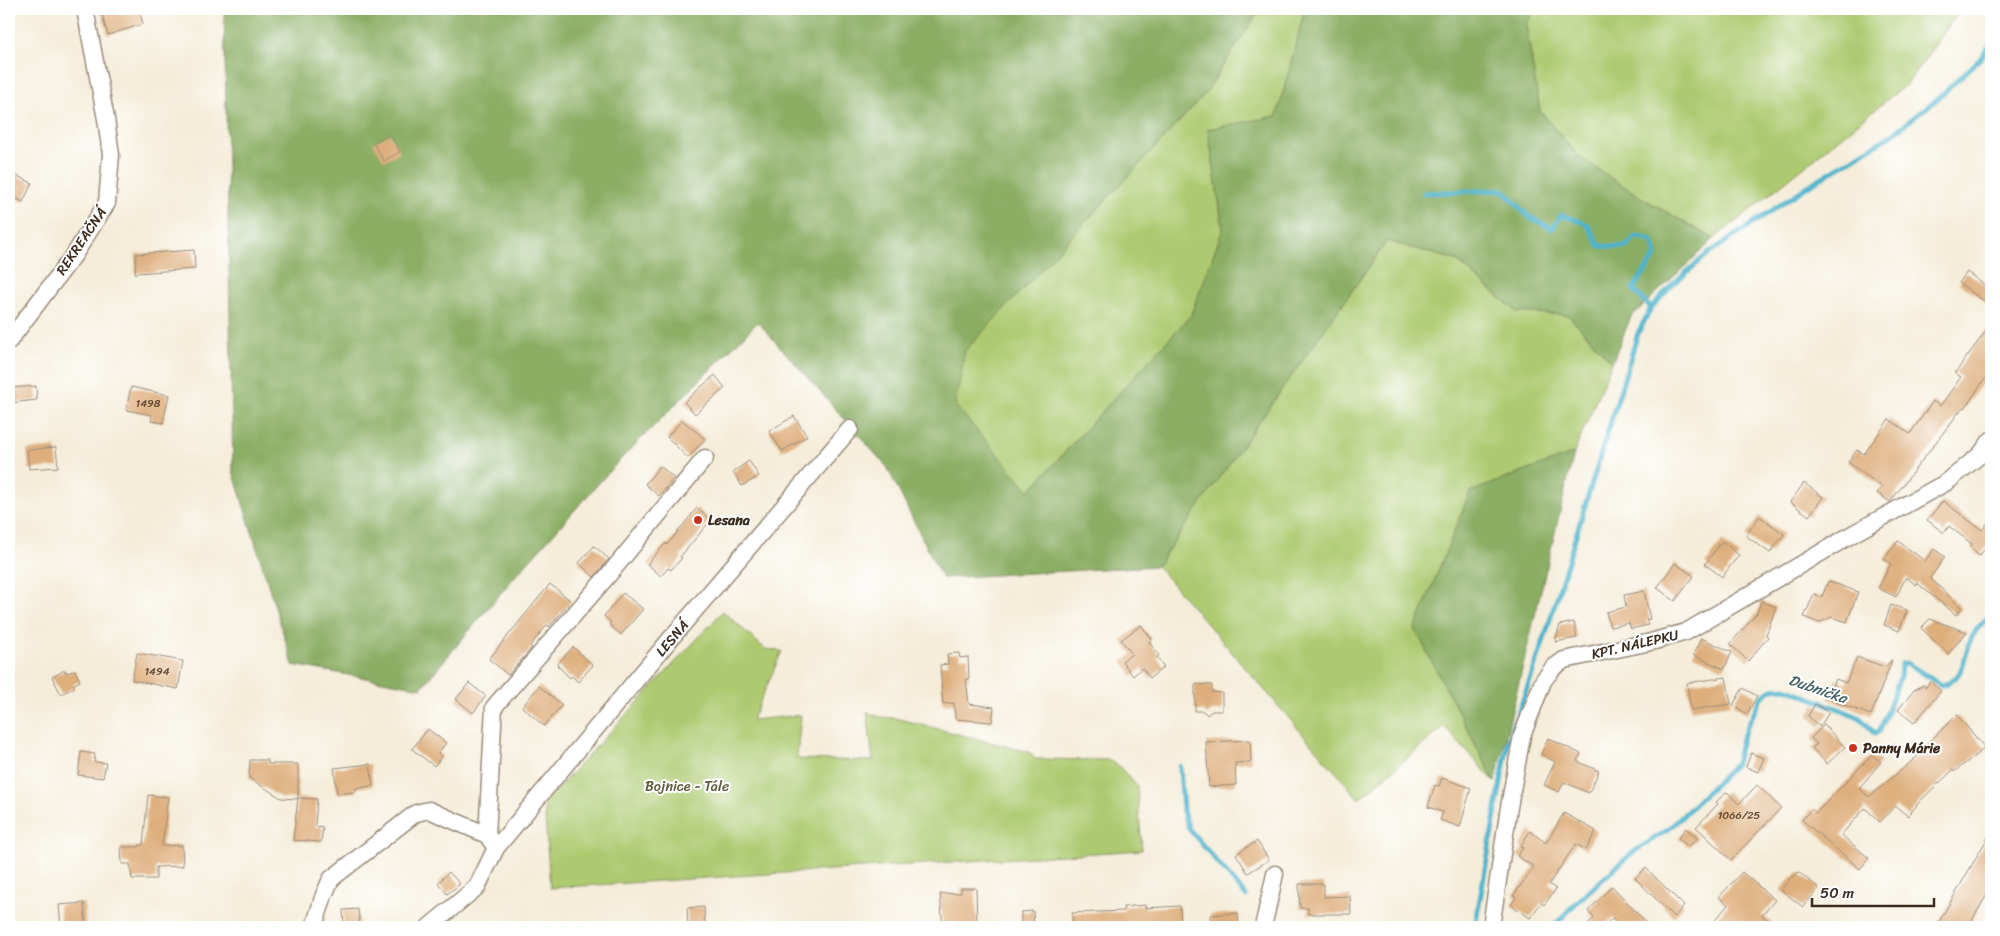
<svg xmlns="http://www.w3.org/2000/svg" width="2000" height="936" font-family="Sriracha,sans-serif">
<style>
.green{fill:#adca71;stroke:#747a48}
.forest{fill:#8aae63;stroke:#626c40}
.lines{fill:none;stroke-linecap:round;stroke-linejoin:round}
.stream{stroke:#4db3cc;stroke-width:5}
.building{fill:#deaf7d}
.minor-casing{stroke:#988c7c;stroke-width:19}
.minor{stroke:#fff;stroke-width:16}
.poi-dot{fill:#c8321e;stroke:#fff;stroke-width:2}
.labels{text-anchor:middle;stroke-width:4;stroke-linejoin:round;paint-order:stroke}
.number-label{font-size:11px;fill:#644b36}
.street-label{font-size:14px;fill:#3b2a1e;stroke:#fff}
.poi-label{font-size:14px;font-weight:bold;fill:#3b2a1e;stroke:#fff;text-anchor:start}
.park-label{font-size:14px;fill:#5d5a37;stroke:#fff}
.water-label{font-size:15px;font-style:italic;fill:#426164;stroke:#fff}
</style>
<rect width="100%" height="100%" fill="#fff"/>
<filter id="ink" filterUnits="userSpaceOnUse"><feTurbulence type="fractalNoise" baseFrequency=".02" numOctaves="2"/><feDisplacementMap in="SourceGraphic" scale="10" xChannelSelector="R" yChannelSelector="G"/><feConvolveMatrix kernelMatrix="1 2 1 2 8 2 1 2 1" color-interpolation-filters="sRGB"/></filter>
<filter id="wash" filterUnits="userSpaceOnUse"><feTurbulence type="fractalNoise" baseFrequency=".0096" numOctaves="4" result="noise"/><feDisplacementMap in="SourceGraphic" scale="20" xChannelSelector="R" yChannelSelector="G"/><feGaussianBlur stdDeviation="1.12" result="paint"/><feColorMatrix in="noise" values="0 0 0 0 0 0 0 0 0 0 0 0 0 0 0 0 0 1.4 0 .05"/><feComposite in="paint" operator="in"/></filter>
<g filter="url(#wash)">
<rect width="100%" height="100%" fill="#f5edd9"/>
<path class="green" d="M1260,9h45l-28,107 -69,13 15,100 -32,86 -162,176 -74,-86 10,-55 240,-256z
M1535,9h426l-53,74 -194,156 -72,-41 -63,-41 -39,-46 -14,-86z
M1387,241l69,19 61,52 51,3 44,47 -38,91 -104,39 -55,137 80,153 -51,-55 -85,72 -202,-233z
M723,611l42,38 17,2 -30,69 49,-5 -4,44 76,2 -6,-49 13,5 15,1 134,34 6,7 73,1 8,3 21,23 5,64 -592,38 -6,-85z"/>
<path class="forest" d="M224,9h1036l-55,85 -240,257 -10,54 74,86 162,-176 32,-86 -15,-100 69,-13 28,-107h230l-9,16 14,86 39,46 63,41 72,41 -83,78 -19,45 -44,-47 -51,-3 -61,-52 -69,-19 -230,325 -215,12 -55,-111 -129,-145 -141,141 -106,118 -90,107 -128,-23 -60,-194z
M1574,453l-79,329 -80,-153 55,-137z"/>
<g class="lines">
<path class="stream" d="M1424,193l79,-3 25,26 24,13 9,-14 26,9 13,22 26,1 10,-11 16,5 4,14 -23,34 18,19
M1180,766l3,45 6,18 57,67
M1475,927l33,-185 34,-96 96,-313 13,-25 22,-24 36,-31 102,-69 79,-48 46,-36 44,-41 11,-16
M1553,927l24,-25 55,-49 38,-25 66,-64 6,-26 19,-40 11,-9 14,-1 73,29 16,16 5,-2 20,-54 1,-13 6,-1 34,22c23,-3 23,-29 30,-46 4,-10 13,-18 20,-24"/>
</g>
<g id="blocks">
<path class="building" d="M100,9h39l4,15 -35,11z
M390,134l10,18 -16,9 -11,-18z
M9,172l23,11 -9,19 -14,-7z
M194,250l1,19 -60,4 1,-19z
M1967,272l24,18v16l-32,-23z
M1991,324v46l-26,38 -2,-1 -73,95 -13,-9 5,-6 -34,-25 9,-12 7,4 25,-35 21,15 23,-33 7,5 21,-29 -6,-4z
M715,375l10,13 -30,26 -11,-12z
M36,386l1,14 -28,3v-15z
M131,387l38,8 -6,28 -12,-2 1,-6 -26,-5z
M794,416l13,20 -25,15 -13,-20z
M682,420l23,19 -17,19 -21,-21z
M56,447l2,20 -29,2 -2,-19z
M749,461l10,15 -17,10 -9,-14z
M660,466l14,12 -15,18 -14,-12z
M1804,483l19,14 -14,19 -19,-14z
M1943,501l39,29 9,-11v23l-12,14 -9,-9 2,-3 -23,-18 -5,7 -17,-13z
M697,508l14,12 -31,37 2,1 -11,12 -3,-2 -7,8 -14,-12 19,-21 1,2z
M1759,516l25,18 -14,19 -24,-17z
M1722,541l17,14 -17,22 -17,-13z
M1898,541l27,20 9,-12 11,8 -15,21 32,30 -6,7 -39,-32 -1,2 -10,-8 -10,20 -18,-9 13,-24 -7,-5z
M594,546l15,13 -15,18 -15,-14z
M1675,563l19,13 -19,25 -18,-13z
M1828,581l30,11 -11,30 -15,-5 -13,6 -15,-6 10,-23 8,3z
M550,584l21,17 -22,26 -2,-2 -17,21 2,2 -24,27 -19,-16z
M1644,591l6,28 -4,1 2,5 -17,4 -2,-6 -19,4 -4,-15 20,-5 -2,-12z
M623,593l20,16 -22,26 -12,-11 2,-2 -7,-6z
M1761,601l15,6 -10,28 2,2 -20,24 -18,-17 27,-31z
M1891,605l16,5 -8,21 -15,-6z
M1930,619l37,13 -19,22 -27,-26z
M1574,622l3,16 -22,4 5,-17z
M1141,625l11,14 -3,3 10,13 -2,2 7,10 -14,11 -8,-10 -9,8 -11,-15 10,-7 -11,-14z
M1701,638l31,14 -8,17 -31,-14z
M573,647l20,18 -15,17 -6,-6 -2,2 -13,-13z
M137,653l46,8 -5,28 -46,-9z
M959,653l1,5 8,-1 1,22h-3l3,25 25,3 -2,15 -37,-3 -1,-16 -11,1 -3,-39 8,-1 -1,-10z
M1857,657l28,10 7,-7 -21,55 -43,-16 8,-20 10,4z
M65,670l2,3 8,-3 5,11 -7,4 2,2 -14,7 -9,-17z
M1726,677l5,27 -40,6 -4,-27z
M1930,681l11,10 -27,32 -16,-13 16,-20 9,-5 3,2z
M469,683l17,13 -13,17 -17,-14z
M1195,684l17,1v7l10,1v18h-10l-5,4 -4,-4h-8z
M539,686l23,19 -18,21 -22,-19z
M1743,688l14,8 -10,18 -14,-9z
M1815,704l14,8 -9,15 -12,-11z
M1957,715l28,33 -31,24 -1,-2 -32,30 -13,16 -13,-10 -15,16 -15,-14 -24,27 28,23 -9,11 -58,-49 9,-11 5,4 56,-58 9,7 -22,26 10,9 56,-47v-4z
M1824,725l21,22 -18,17 -15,-16 5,-4 -6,-6z
M428,729l18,14 -8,10 4,3 -8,10 -22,-17z
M1548,738l33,16 -4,7 22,10 -10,22 -25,-11 -5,10 -15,-7 11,-23 -14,-8z
M1250,740l1,22 -16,1 1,22 -27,2 -3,-45z
M81,752l14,2 -1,8 12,1 -3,15 -25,-3z
M1751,753l13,5 -6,14 -12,-5z
M250,760h18v4h30v35l-17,-1 -32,-20z
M370,764l3,22 -17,2v4l-19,2 -3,-26z
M1442,778l29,10 -11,39 -20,-7 3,-8 -15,-5 7,-22 4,1z
M1757,785l24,23 -50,52 -35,-33 22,-23 -2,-2 11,-10 12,12z
M148,795l20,2 -6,49 20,-1 1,21 -27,1v12h-24l-2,-15h-8l-1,-17h18v-2h4z
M298,798l19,1 -2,27 8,1 -2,15 -28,-2z
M1564,813l32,18 -10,19 -10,-6 -27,40 7,5 -12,16 -3,-2 -11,15 -19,-13 5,-8 -3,-1 21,-29 -17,-11 6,-8 -3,-1 10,-16 16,12z
M1686,828l11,10 -8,9 -11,-9z
M1991,832v56l-23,39h-32z
M1257,841l12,19 -21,13 -12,-19z
M1646,868l38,38 -10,11 -39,-39z
M449,872l11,12 -13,10 -9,-11z
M1742,872l33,28 -13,15 15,12h-68l19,-22 -9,-8z
M1798,872l21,16 -16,19 -22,-17 11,-14 2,1z
M1299,884h25v13l26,-1 1,18h-43v-6h-8z
M1612,886l38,41h-29l-8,-9 -11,9h-18l10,-9 -6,-7z
M961,888h15l1,39h-34l-3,-33 21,-1z
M84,903l2,24h-25l-2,-22z
M1145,905v3l35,-2 1,21h-108l-1,-14 52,-2 -1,-4z
M704,907l1,20h-17l-1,-19z
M358,909l2,18h-16l-1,-17z
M1033,911l1,16h-13v-15z
M1238,913l1,14h-28l-1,-12z"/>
</g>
</g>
<g filter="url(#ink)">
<use href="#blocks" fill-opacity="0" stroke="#988c7c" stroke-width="1"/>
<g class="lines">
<defs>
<path id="minor" d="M9,341l65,-86 33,-52 4,-48 -5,-36 -21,-110
M496,848l-9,-13 7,-128 117,-135 94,-114
M314,927l10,-32 7,-16 85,-66 13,-3 58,25
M429,927l48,-40 19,-39 176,-211 178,-208
M1263,927l12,-53
M1491,927l18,-120 13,-71 21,-55 10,-13 11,-8 87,-18 35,-10 170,-100 91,-50 33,-27 11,-15"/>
</defs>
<use href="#minor" class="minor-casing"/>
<use href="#minor" class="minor"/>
</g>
</g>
<g class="poi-dot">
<circle cx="698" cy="520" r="5"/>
<circle cx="1853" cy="748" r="5"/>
</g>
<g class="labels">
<g class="number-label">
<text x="148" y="407">1498</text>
<text x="157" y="675">1494</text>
<text x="1739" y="819">1066/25</text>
</g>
<g class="street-label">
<text transform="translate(81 241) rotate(-56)" y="5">REKREAČNÁ</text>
<text transform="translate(672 638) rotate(-50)" y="5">LESNÁ</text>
<text transform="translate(1635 644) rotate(-13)" y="5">KPT. NÁLEPKU</text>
</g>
<g class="poi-label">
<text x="708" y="525">Lesana</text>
<text x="1863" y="753">Panny Márie</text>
</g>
<g class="park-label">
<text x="687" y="791">Bojnice - Tále</text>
</g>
<g class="water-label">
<text transform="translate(1818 689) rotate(19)" y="5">Dubnička</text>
</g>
</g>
<rect width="2000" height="936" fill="none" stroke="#fff" stroke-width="30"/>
<path d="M1812 898v8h122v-8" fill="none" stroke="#3b2a1e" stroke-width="2.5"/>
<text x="1820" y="898" font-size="15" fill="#3b2a1e" stroke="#ffffff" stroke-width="4" paint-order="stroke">50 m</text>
</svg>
